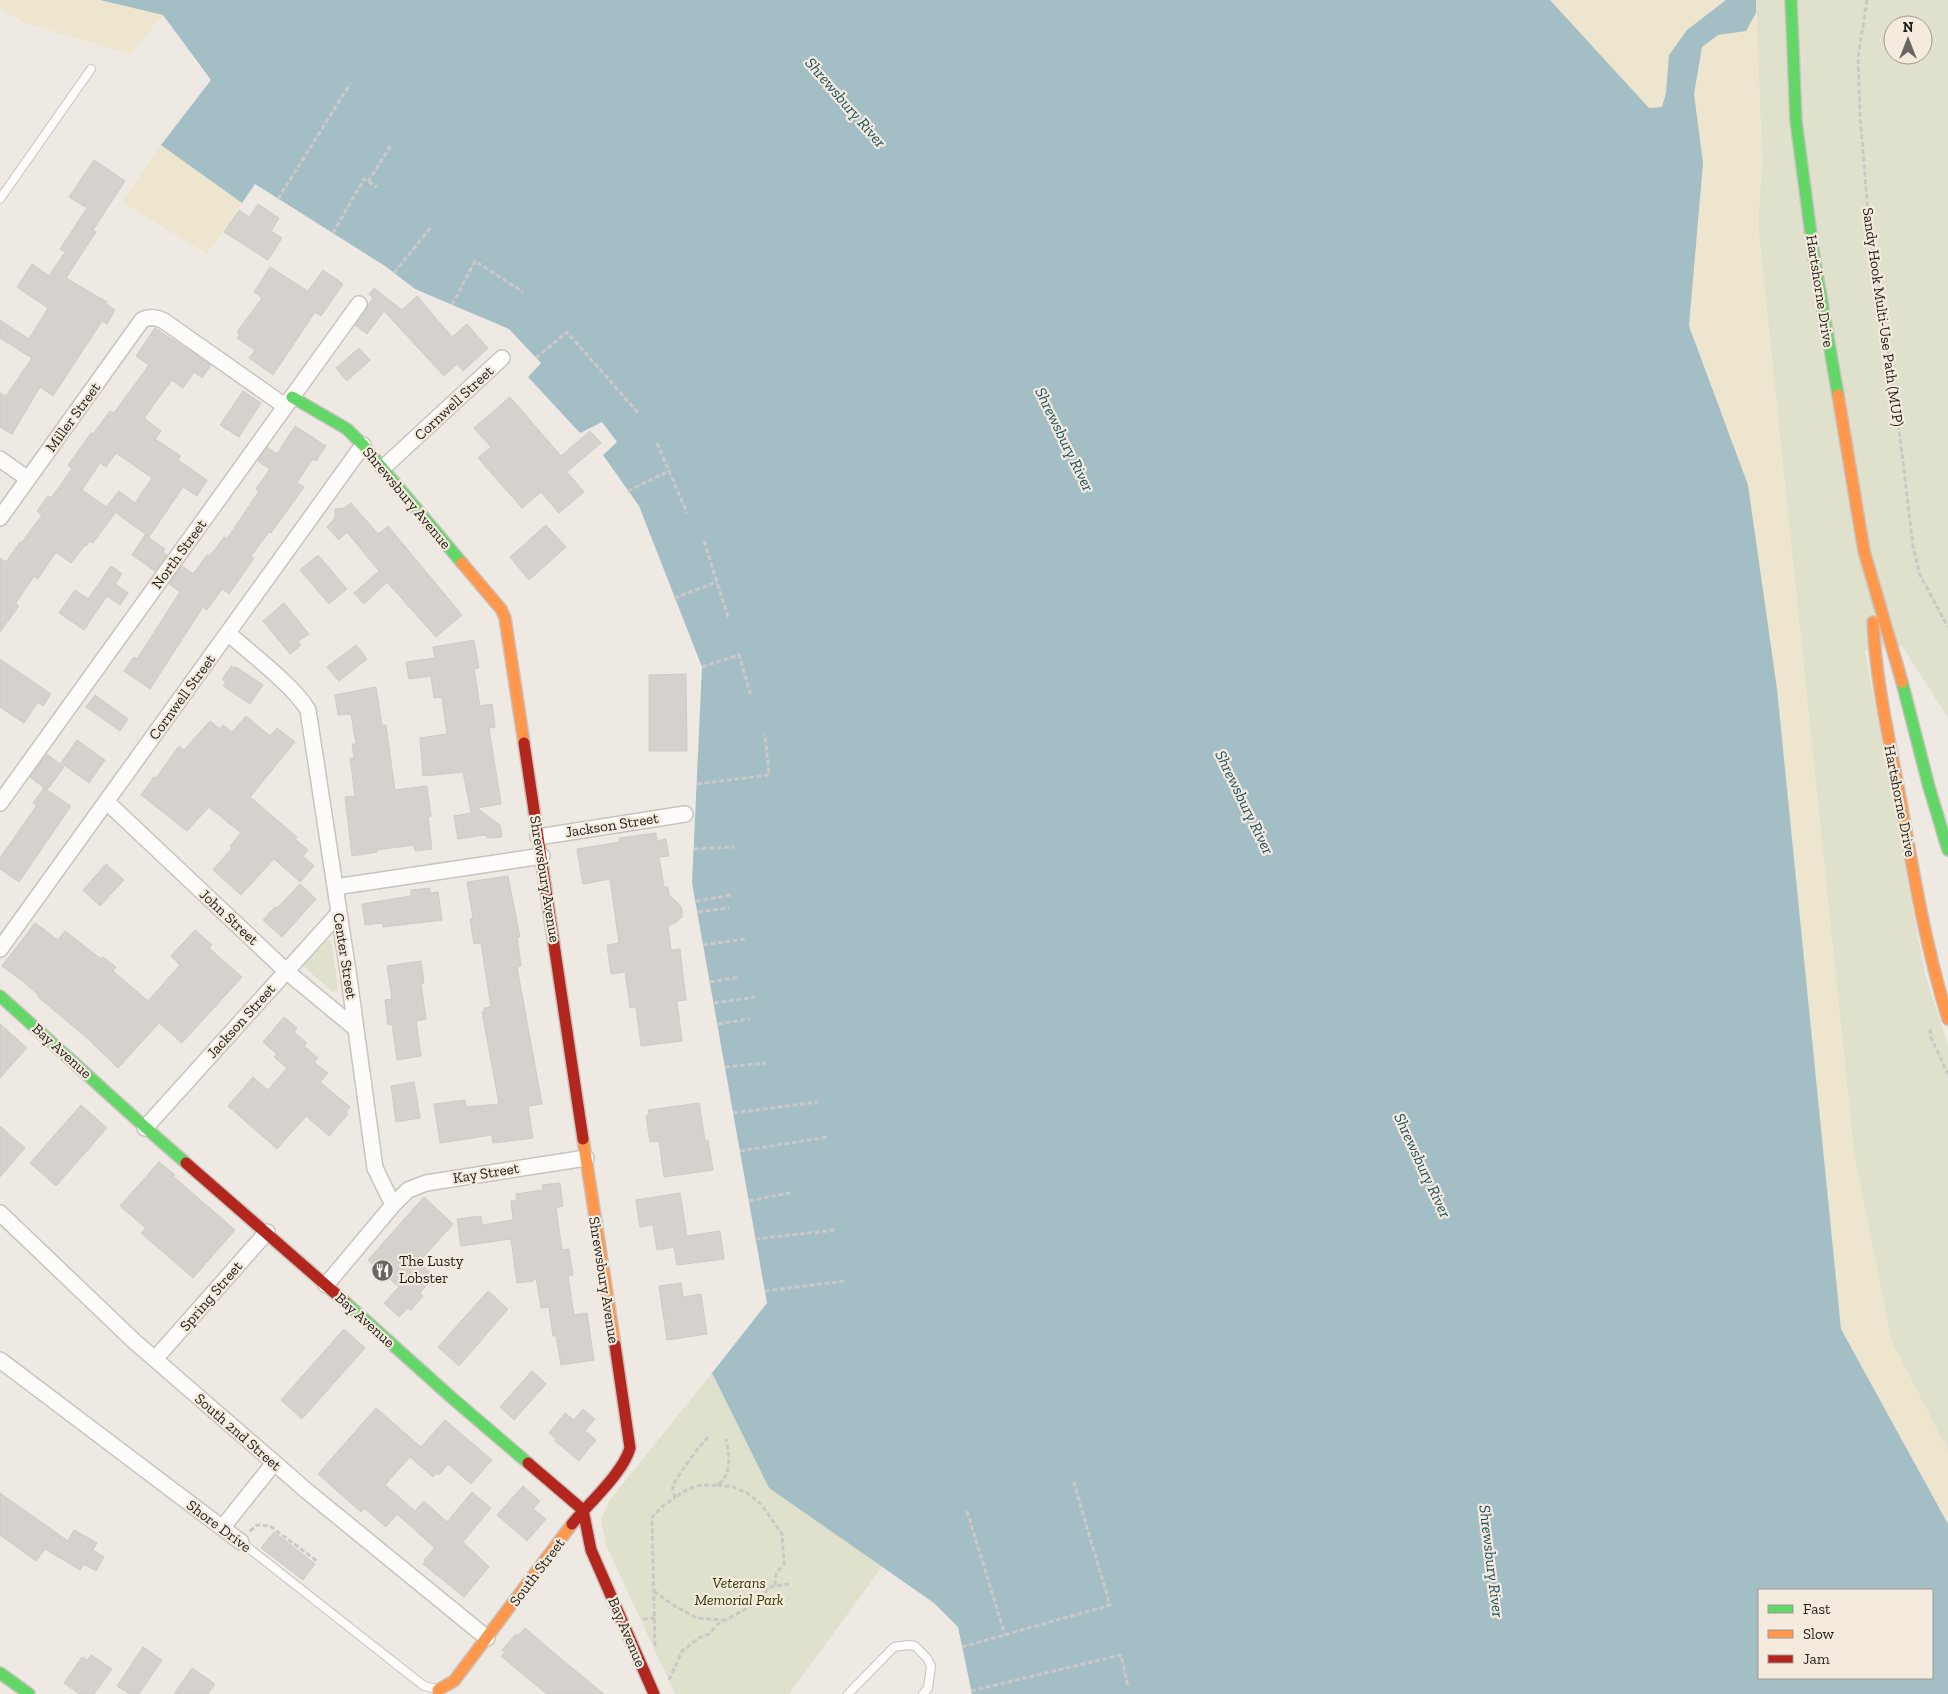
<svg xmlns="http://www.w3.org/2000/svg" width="1948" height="1694" font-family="'Zilla Slab',serif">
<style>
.green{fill:#e0e1cd;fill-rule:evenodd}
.sand{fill:#ede5ce}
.water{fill:#a4bec6;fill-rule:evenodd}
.building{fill:#d5d1cd;stroke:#cfcac5}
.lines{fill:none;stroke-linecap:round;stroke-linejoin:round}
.lane-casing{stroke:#c7c3be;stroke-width:10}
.street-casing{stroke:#c7c3be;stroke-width:18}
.fast-casing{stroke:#c7c3be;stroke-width:14}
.slow-casing{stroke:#c7c3be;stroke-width:14}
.jam-casing{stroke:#c7c3be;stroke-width:14}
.path{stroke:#cbc8c7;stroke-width:3;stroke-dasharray:5 2.5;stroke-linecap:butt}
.lane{stroke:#fdfcfb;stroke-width:8}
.street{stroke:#fdfcfb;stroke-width:15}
.fast{stroke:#63d668;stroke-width:11}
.slow{stroke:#ff974d;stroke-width:11}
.jam{stroke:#b3261e;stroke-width:11}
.labels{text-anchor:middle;stroke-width:4.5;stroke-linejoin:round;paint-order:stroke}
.street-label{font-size:15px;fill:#211e19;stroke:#f4eade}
.poi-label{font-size:15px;fill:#211e19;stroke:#f4eade;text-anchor:start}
.park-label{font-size:15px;font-style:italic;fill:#313a00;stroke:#f4eade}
.water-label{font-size:16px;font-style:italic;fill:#195160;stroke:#f4eade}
</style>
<rect width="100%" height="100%" fill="#efe9e3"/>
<path class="green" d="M1756,0h192v718l-46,-72 -37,5 60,323 23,71v406l-57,-111 -37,-187 -96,-928 4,-65zM1893,25h30v30h-30z
M325,940h4l3,5 6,43 -4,5 -30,-26 1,-5z
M712,1373l57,115 113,79 -93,127h-114l-69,-149 -5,-26 8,-18z"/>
<path class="sand" d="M0,0h100l63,15 -33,39 -105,-31 -25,-14z
M1550,0h206l6,160 -4,65 96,928 37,187 57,111v73l-107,-195 -64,-640 -29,-204 -59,-159 10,-128z
M161,145l81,58 -35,51 -85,-52z"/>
<path class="water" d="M100,0h1450l99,108 13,-1 4,-14 3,-38 18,-25 39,-30h30v13l-10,18 -28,4 -16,12 -8,47 9,69 -14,163 59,159 29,204 64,640 107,195v170h-976l-14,-67 -24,-24 -165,-115 -57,-115 55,-70 -75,-420 10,-216 -63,-161 -36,-51 14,-13 -15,-20 -22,11 -52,-56 13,-14 -32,-34 -94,-40 -30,-23 -130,-82 -13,19 -81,-58 50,-65 -48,-65zM1759,1590h173v88h-173z"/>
<path class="building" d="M94,160l31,21 -32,49 3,2 -30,46 41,24 -1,2 9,6 -8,14 -5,-3 -49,75 -13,-9 -28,47 -12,-7v-34l6,3 26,-38 -32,-20v-18l29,19 19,-31 -31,-21 15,-23 17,12 16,-24 -5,-3 27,-41 -18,-11z
M258,204l21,14 -8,13 11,7 -14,22 -44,-28 15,-22 10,7z
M270,267l38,24 15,-21 20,14 -22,32 -6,-4 -42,63 -24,-17 6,-8 -18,-12 2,-4 -2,-2 25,-34 -8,-6z
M374,288l28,22 15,-14 35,41 15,-13 21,24 -25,23 -6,-7 -13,12 -60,-65 -17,23 -12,-9 18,-27 -4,-4z
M155,328l56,37 -9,13 -8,-6 -11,16 -11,-8 -28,38 17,13 -6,8 26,17 -3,4 29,20 -10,16 -14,-9 -34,50 -42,-31 12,-15 16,12 17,-25 -36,-25 -10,14 -6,-4 -18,27 33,23 -22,30 -3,-2 -4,5 -1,-1 -14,18 -15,-11 -18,27 -4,-3 -18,27 3,3 -19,26v-74l6,4 14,-20 1,1 21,-28 -5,-4 11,-15 3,2 21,-29 -4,-4 23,-32 2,1 17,-23 4,2 35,-48 -13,-9z
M359,348l11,12 -23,21 -11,-13z
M243,391l18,12 -22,34 -19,-12z
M510,397l51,59 29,-25 11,12 -34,29 17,20 -25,21 -18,-21 -19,16 -44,-50 13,-11 -17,-19z
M295,426l31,20 -10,15 -3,-2 -16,23 7,5 -33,46 -2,-1 -18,24 3,2 -25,36 -7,-5 -15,21 -4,-3 -53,82 -26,-18 10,-14 3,2 43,-67 -11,-8 13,-18 11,8 14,-19 3,1 14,-19 3,2 32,-48 -3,-2 14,-20 -12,-8 9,-14 10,7z
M351,503l27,31 10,-8 74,89 -26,22 -49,-55 -23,22 -10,-11 25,-22 -32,-39 -8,8 -12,-13 8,-9v-9l9,-1z
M546,525l20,22 -37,33 -19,-23z
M145,535l20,14 -2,3 4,3 -12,16 -23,-16z
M318,555l29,34 -18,15 -29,-34z
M111,566l11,8 -7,10 13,9 -8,12 -13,-9 -23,34 -25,-17 16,-23 13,9z
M284,603l25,31 -11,7 3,4 -11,9 -27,-33z
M474,640l5,28 -5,1 6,37 12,-2 3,23 -6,1 12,76 -24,4 23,17 2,12 -14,1 -3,-3 -27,4 -4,-23 17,-3 -8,-41 -40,4 -3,-38 27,-4 -5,-37 -8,1 -3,-22 -22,3 -3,-17 29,-4 -2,-11z
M356,645l11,14 -28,22 -12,-14z
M0,659l51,35 -8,12 -5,-4 -14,21 -24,-16z
M231,666l4,2 1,-1 27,18 -13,19 -27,-18 3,-4 -4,-3z
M686,674l1,77h-38v-76z
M376,687l6,39 4,-1 9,65 32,-4 4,30 -3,1 4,32 -17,2 -1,-6 -37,5v2l-25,4 -7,-59 10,-1 -5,-38h4l-2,-14h4l-5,-30 -13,1 -3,-20z
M95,695l33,24 -8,12 -34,-24z
M246,716l24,20 7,-8 18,14 -45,55 47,40 -2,2 13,11 -5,6 11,10 -14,16 -26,-23 -33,36 -28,-25 19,-22 -2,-2 11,-13 -32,-26 -22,24 -46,-36 13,-18 2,1 23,-32 5,4 26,-29 10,8 3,-4 9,7z
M77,740l28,20 -16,23 -28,-20z
M47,754l17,13 -17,23 -17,-13z
M44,788l27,18 -52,76 -19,-13v-11l37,-53 -4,-2z
M656,833l1,8 9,-2 3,17 -10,1 5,30h4l1,8 11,10 2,5v7l-4,4 -10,5 3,24 9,-1 6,51 -9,1 5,40 -41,5 -5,-39 -6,1 -5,-36 -14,2 -4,-29 12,-2 -9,-64 -27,5 -6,-35 43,-7 -1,-4z
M106,864l18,16 -24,26 -17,-16z
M508,876l12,61h-3l4,29 -4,1 25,137 -14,2 5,32 -40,5 -1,-8 -52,8 -6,-39 31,-4 1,7 33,-3 -17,-92h2v-4l7,-1 -10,-64 -7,1 -4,-25 3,-1 -6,-36z
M300,884l16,15 -34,38 -19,-17 12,-13 2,1z
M430,888v5l8,-1 4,28 -59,7v-4l-18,2 -3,-21 42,-7 7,-1v-6z
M35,923l23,17 7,-9 36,28 2,-2 13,10 -3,4 35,30 32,-36 -9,-9 24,-26 17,15 -3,3 33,29 -60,66 -23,-20 -41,45 -31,-30 -49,-41 1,-1 -15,-14 -22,-16z
M421,961l3,22 -3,1 5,35 -10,2 5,35 -24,4 -5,-36 -4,1 -3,-25 7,-1 -5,-33z
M284,1017l13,11 -3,4 13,11 -3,3 14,12 -4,4 14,11 -8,9 30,25 -4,5 2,2 -19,22 -23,-20 -29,33 -49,-43 25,-29 15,13 19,-22 -13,-11 3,-3 -14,-12z
M0,1024l27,24 -27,30z
M414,1082l6,36 -24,4 -5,-36z
M699,1103l6,38 3,-1 5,30 -49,7 -5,-36 -9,1 -4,-26 3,-1 -1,-5z
M81,1105l26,23 -51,58 -26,-23z
M0,1126l25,22 -25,29z
M159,1162l16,13 -2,1 62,54 -42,48 -52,-45 5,-5 -26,-22z
M560,1183l3,23 -7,2 6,42 7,-1 4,26 -5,1 6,39 13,-2 7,47 -33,5 -5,-29h-3l-4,-29 -8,1 -5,-30 -3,3 -16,2 -6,-44 -50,7 -4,-27 24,-3 1,9 31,-5 -2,-19 6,-1 -1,-6 27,-4 -1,-5z
M680,1193l7,43 33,-5 4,28 -47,6 -3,-18 -17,3 -4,-25 -13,2 -4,-27z
M424,1197l29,27 -34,38 15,14 -14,17 3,3 -12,14 -3,-2 -9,9 -15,-14 15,-16 -31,-27z
M681,1283l2,14 18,-3 6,40 -40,6 -8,-54z
M488,1291l20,18 -49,57 -21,-19z
M344,1329l21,19 -63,71 -21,-19z
M532,1371l14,13 -32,36 -14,-13z
M376,1408l45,39 24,-27 47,40 -21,24 -23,-20 -9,11 -3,-2 -3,4 -23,-20 -25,28 30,26 9,-10 23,21 25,-30 19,16 -28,34 26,25 -25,30 -41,-33 2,-2 -1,-2 11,-12 -38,-34 -11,13 -22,-19 -3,4 -43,-38z
M583,1409l12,10 -10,12 11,9 -17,21 -24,-20 1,-2 -7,-6 16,-20 9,7z
M523,1486l17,15 -7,8 13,10 -19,22 -30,-26z
M0,1493l68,48 6,-11 23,13 -4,7 11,7 -8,14 -12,-7 -4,6 -35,-21 -9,12 -36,-26z
M274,1532l41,32 -12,16 -42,-32z
M525,1628l35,30 44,36h-57l-9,-7 -37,-31 4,-4 -3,-2 14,-16 2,2z
M143,1647l19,13 -23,34h-9l-13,-8z
M91,1655l21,14 -18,25h-15l-15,-11 18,-26 6,3z
M192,1668l23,16 -7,10h-34z"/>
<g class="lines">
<defs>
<path id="lane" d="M0,199l91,-130
M241,1542l183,144 13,3
M848,1694l46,-47 15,-2 6,1 12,12 4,8 -3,22 -5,6"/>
<path id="street" d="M0,459l28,20
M383,468l119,-110
M0,518l142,-198c8,-4 14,-3 22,1l121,85
M228,633c23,21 65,52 80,77l41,268 26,190 18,37 -67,80
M107,802l179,169 69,57
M0,803l359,-499
M538,837l147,-23
M335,887l207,-31
M0,949l363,-504
M145,1128l193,-214
M393,1205l15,-15 18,-7 160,-25
M0,1213l135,129 173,150 179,146
M155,1359l112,-127
M0,1360l241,182
M222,1528l52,-65"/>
<path id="fast" d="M1791,0l5,121 18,136 24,138
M292,397l55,32 16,16 99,118
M1902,682l27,105 19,63
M0,996c62,55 123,113 186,167
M344,1301l108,97 76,65
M0,1673l29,21"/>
<path id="slow" d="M1838,395l26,156 38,131
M462,563l39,46 4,9 19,125
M1873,622c3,62 17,120 28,181 13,73 25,145 47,216
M583,1139l32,206
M438,1690l16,-9 118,-157"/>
<path id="jam" d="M524,743l59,396
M186,1163l158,138
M528,1463l55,47 8,40 63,144
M572,1524c17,-21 51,-51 58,-76l-15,-103"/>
</defs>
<use href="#lane" class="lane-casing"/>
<use href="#street" class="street-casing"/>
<use href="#fast" class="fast-casing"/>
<use href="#slow" class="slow-casing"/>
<use href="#jam" class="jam-casing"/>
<path class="path" d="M1867,0l-9,58 2,56 8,99 29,199 16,134 7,29 28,52
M368,182l23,-37
M278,199l72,-115
M333,233l31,-54 13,8
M394,273l37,-46
M452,305l23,-44 48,31
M536,358l31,-26 72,82
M657,443l12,28
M628,491l41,-20 18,42
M704,541l24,76
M674,598l43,-16
M702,667l37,-12 12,41
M697,784l72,-9 -4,-41
M694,849l41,-2
M696,901l35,-6
M698,912l31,-4
M703,945l42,-6
M710,982l30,-5
M714,1003l41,-6
M718,1024l32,-5
M1930,1029l1,9 17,36
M725,1067l41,-4
M733,1113l85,-11
M740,1151l88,-14
M749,1201l45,-9
M755,1239l80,-9
M765,1291l80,-10
M708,1437c-5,4 -34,43 -35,49 -1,4 1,8 2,12 8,-7 17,-12 28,-13 4,0 9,1 12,0 17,-3 15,-34 11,-46
M717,1485l16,2 14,6 14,11 21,30 2,30 -8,10 -1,11
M967,1511l38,124
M250,1531l7,-6 13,1 47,35
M654,1591l19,14 24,13 27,2
M643,1619l12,-1
M655,1646l-3,-129 12,-12 11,-7
M962,1647l148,-42 -37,-125
M669,1680l13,-29 17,-13 10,-4 9,-10 41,-22 10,-15 20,-3
M971,1691l150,-36 7,32"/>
<use href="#lane" class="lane"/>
<use href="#street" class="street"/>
<use href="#fast" class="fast"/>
<use href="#slow" class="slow"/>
<use href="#jam" class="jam"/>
</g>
<defs>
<symbol id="restaurant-disc" viewBox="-11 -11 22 22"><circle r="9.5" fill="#696560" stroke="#f4eade"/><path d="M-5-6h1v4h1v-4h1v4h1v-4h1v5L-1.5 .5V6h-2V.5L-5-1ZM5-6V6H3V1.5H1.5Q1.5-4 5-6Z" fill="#fff"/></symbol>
</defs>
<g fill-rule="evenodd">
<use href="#restaurant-disc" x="370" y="1258" width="25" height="25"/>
</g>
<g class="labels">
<g class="street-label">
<text transform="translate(1820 291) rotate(81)" y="5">Hartshorne Drive</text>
<text transform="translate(1883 317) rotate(82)" y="5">Sandy Hook Multi-Use Path (MUP)</text>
<text transform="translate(454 403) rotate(-43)" y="5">Cornwell Street</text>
<text transform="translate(73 417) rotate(-54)" y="5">Miller Street</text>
<text transform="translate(407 498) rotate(50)" y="5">Shrewsbury Avenue</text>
<text transform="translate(179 554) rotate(-54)" y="5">North Street</text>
<text transform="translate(182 697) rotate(-54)" y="5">Cornwell Street</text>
<text transform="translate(1900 801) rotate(79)" y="5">Hartshorne Drive</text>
<text transform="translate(612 825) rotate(-9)" y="5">Jackson Street</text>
<text transform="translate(545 879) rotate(81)" y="5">Shrewsbury Avenue</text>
<text transform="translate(229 917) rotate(43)" y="5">John Street</text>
<text transform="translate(345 956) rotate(81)" y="5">Center Street</text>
<text transform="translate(241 1021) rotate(-48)" y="5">Jackson Street</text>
<text transform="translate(62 1051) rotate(42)" y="5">Bay Avenue</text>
<text transform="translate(486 1173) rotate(-9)" y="5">Kay Street</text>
<text transform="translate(604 1280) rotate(81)" y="5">Shrewsbury Avenue</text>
<text transform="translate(211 1296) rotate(-49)" y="5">Spring Street</text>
<text transform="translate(365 1320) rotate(42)" y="5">Bay Avenue</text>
<text transform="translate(238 1432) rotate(41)" y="5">South 2nd Street</text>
<text transform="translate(219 1526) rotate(37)" y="5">Shore Drive</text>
<text transform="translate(537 1572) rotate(-53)" y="5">South Street</text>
<text transform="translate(627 1632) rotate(67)" y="5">Bay Avenue</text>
</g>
<g class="poi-label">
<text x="399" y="1266">The Lusty<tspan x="399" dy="17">Lobster</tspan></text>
</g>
<g class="park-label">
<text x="739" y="1588">Veterans<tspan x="739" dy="17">Memorial Park</tspan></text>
</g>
<g class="water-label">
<text transform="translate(846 102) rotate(49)" y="6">Shrewsbury River</text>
<text transform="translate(1065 439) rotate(64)" y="6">Shrewsbury River</text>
<text transform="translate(1245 802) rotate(64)" y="6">Shrewsbury River</text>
<text transform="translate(1423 1165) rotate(65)" y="6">Shrewsbury River</text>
<text transform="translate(1492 1561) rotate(83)" y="6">Shrewsbury River</text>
</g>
</g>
<rect x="1758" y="1589" width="175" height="90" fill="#f4eade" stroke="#a0988f"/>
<rect x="1768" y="1605" width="25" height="8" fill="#63d668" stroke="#a0988f"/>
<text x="1803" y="1614" font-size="15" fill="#211e19">Fast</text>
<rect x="1768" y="1630" width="25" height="8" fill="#ff974d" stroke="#a0988f"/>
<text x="1803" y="1639" font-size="15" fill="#211e19">Slow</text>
<rect x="1768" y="1655" width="25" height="8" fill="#b3261e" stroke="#a0988f"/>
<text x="1803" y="1664" font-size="15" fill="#211e19">Jam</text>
<g transform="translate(1908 40)"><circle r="24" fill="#f4eade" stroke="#a0988f"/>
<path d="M0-4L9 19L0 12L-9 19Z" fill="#696560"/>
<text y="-8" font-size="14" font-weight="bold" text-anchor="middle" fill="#211e19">N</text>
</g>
</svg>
